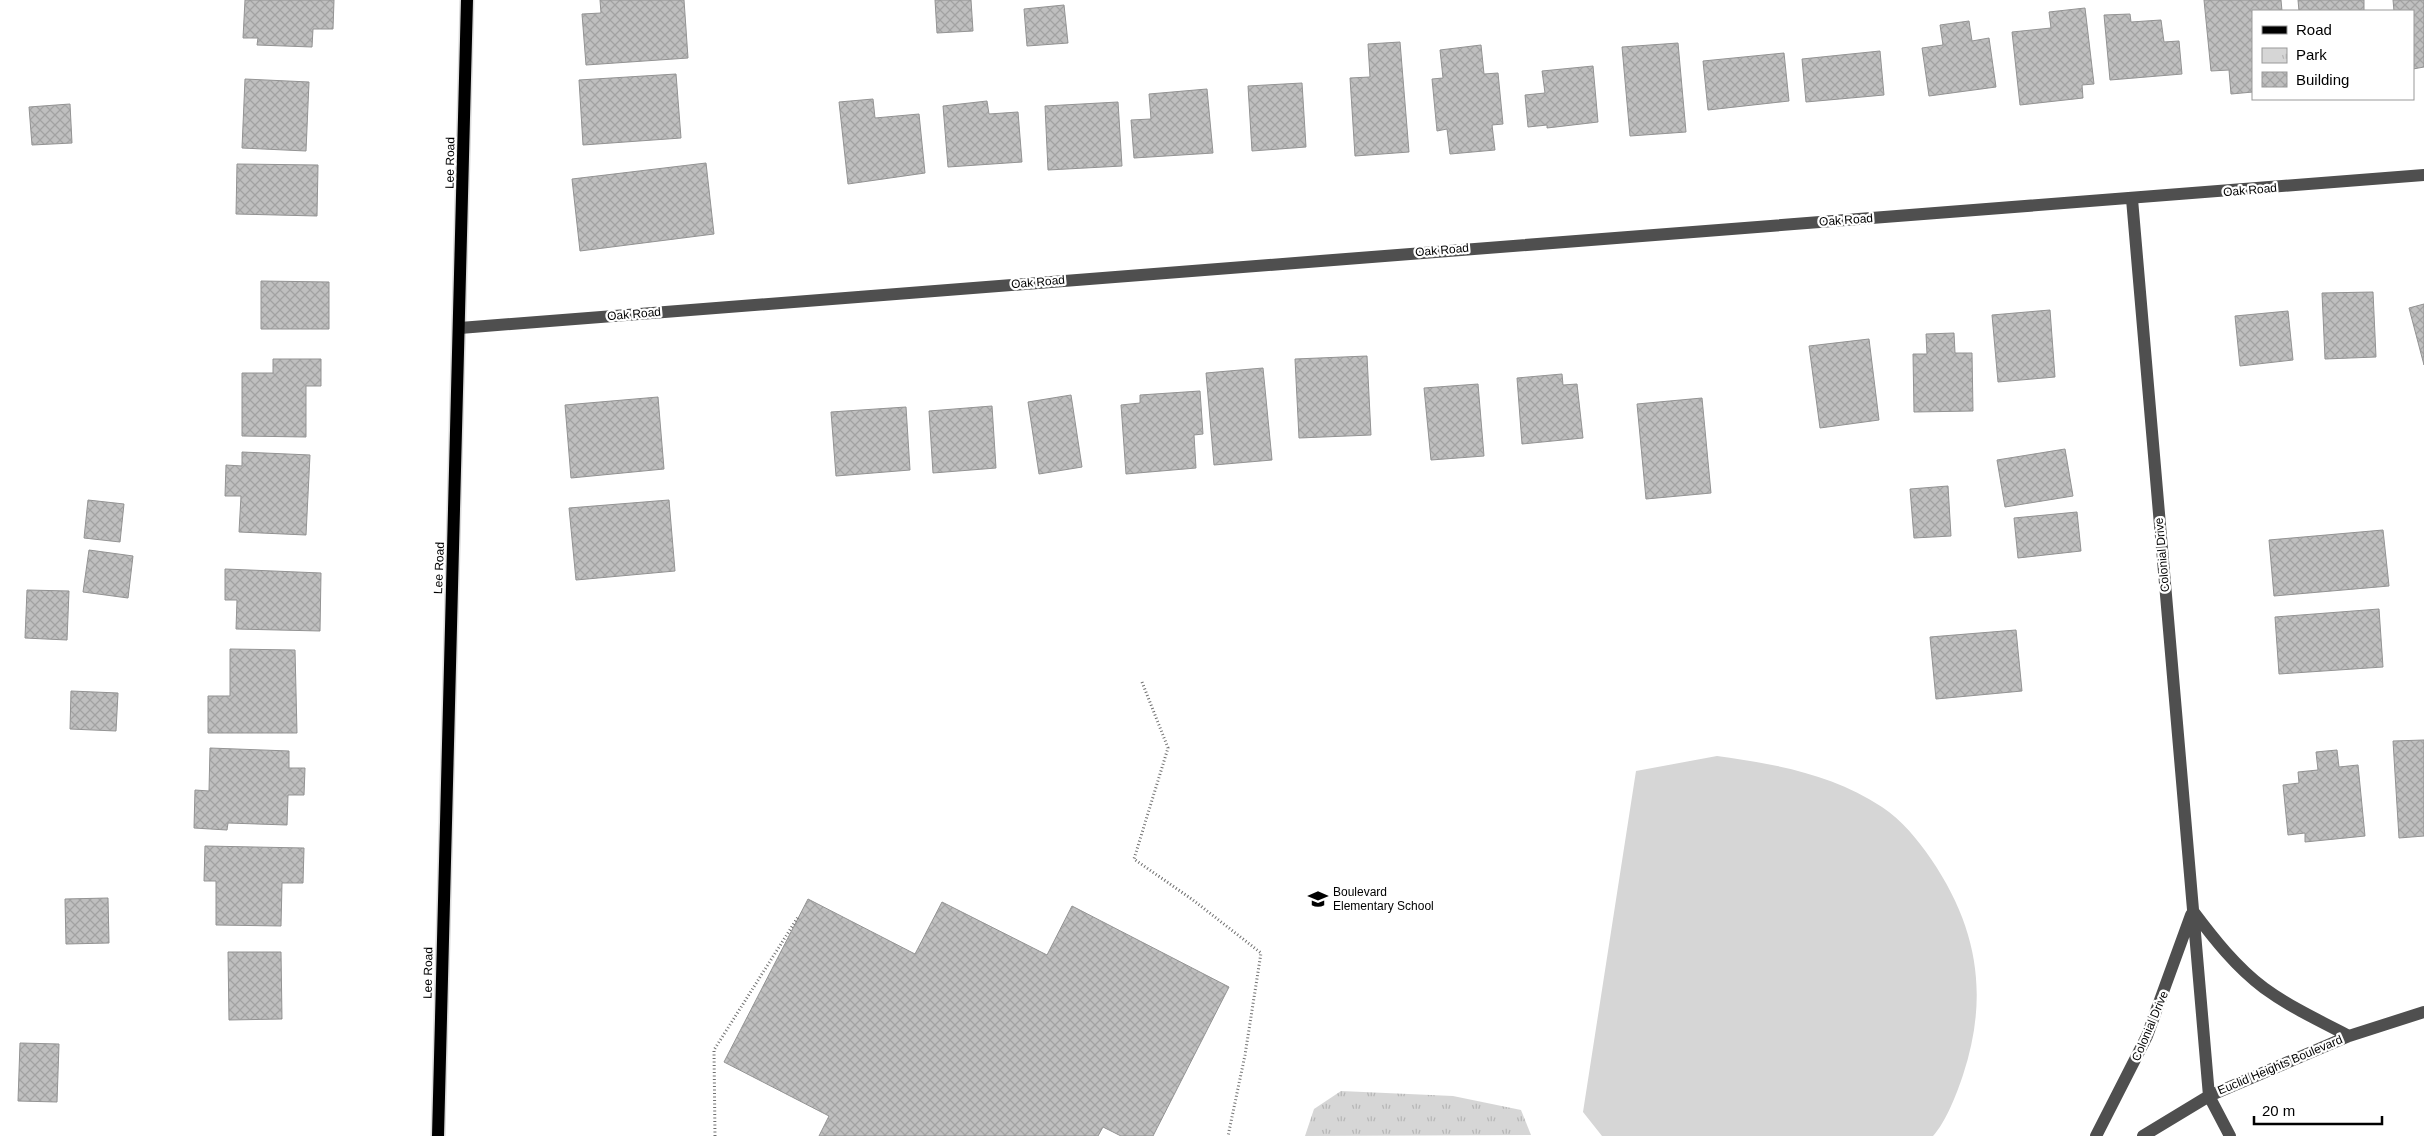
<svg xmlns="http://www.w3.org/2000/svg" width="2424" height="1136" font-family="Helvetica,sans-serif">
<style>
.park{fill:url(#park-tufts)}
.garden{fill:#d6d6d6}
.building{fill:url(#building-cross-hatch);stroke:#939393}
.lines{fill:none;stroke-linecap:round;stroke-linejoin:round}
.major-casing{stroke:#dbdbdb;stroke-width:15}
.path{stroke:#717171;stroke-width:3;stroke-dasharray:1 2.5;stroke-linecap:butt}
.minor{stroke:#4f4f4f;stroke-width:12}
.major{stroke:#000;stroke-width:12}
.labels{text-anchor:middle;stroke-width:4.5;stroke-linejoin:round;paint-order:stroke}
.street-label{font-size:12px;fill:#000;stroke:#fff}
.poi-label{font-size:12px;fill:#000;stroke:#fff;text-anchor:start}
</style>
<defs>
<pattern id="park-tufts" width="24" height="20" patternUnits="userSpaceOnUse" patternTransform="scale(1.25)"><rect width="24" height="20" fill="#d6d6d6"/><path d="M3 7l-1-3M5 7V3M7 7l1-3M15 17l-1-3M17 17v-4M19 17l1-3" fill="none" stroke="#b6b6b6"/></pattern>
<pattern id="building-cross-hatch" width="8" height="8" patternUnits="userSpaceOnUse" patternTransform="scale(1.25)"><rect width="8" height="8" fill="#bfbfbf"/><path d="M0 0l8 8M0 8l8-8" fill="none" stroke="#a2a2a2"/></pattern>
</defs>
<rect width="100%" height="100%" fill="#fff"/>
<path class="park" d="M1341,1091l112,5 68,14 10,25 -226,1 9,-27z"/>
<path class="garden" d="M1717,756c58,8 115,18 165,51 20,13 36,33 49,52 47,69 58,137 32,216 -6,18 -17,47 -30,61h-331l-19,-24 53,-341z"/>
<path class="building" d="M245,0h89l-1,29h-20l-1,18 -55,-2 1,-7h-15z
M600,0h84l4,58 -102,7 -4,-51 19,-1z
M935,0h36l2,31 -36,2z
M2204,0h77l1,11h-29v81l-22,2 -2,-24 -18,1z
M2298,0h66v11h-65z
M2393,0h31v67l-11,2v-58h-19z
M1064,5l4,38 -41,3 -3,-37z
M2085,8l9,76 -12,1 1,13 -63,7 -8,-73 39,-4 -2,-16z
M2130,14l1,8 30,-2 3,22 15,-1 3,33 -72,6 -6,-65z
M1969,21l3,20 17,-3 7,49 -67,9 -7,-48 21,-3 -3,-20z
M1400,42l9,110 -54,4 -5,-78 20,-1 -2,-33z
M1678,43l8,89 -56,4 -8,-89z
M1481,45l3,29 14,-1 5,51 -11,1 3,25 -45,4 -3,-25 -10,2 -5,-52 11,-1 -3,-28z
M1880,51l4,44 -78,7 -4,-43z
M1784,53l5,48 -81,9 -5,-49z
M1593,66l5,56 -51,6v-3l-19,2 -3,-32 20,-2 -3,-22z
M676,74l5,64 -98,7 -4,-65z
M245,79l64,3 -3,69 -64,-3z
M1302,83l4,64 -54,4 -4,-65z
M1207,89l6,64 -79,5 -3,-38 20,-1 -2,-25z
M873,99l2,19 44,-4 6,59 -77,11 -9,-82z
M987,101l2,13 29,-2 4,50 -74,5 -5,-61z
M1118,102l4,64 -74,4 -3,-64z
M70,104l2,39 -40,2 -3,-38z
M706,163l8,71 -134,17 -8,-72z
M237,164l81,1 -1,51 -81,-2z
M261,281l68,1v47h-68z
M2373,292l3,65 -51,2 -3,-66z
M2424,304v61l-15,-57z
M2050,310l5,67 -57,5 -6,-67z
M2288,311l5,49 -53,6 -5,-50z
M1954,333l1,20h17l1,58 -59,1 -1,-58h14l-1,-20z
M1869,339l10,81 -59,8 -11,-82z
M1367,356l4,79 -72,3 -4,-79z
M273,359h48v27h-15v51l-64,-1v-63h31z
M1263,368l9,92 -58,5 -8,-92z
M1562,374l1,11 14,-1 6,54 -61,6 -5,-66z
M1478,384l6,72 -53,4 -7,-72z
M1200,391l3,43 -9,1 2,33 -70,6 -5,-69 19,-2v-8z
M1071,395l11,72 -43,7 -11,-72z
M658,397l6,72 -93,9 -6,-73z
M1702,398l9,95 -65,6 -9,-95z
M992,406l4,62 -63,5 -4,-62z
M906,407l4,63 -74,6 -5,-64z
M2065,449l8,47 -68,11 -8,-47z
M242,452l68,3 -4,80 -67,-3 2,-36h-16l1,-31 16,1z
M1948,486l3,50 -37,2 -4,-49z
M88,500l36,4 -4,38 -36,-4z
M669,500l6,71 -99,9 -7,-72z
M2077,512l4,39 -63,7 -4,-40z
M2383,530l6,56 -115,10 -5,-56z
M89,550l44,6 -5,42 -45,-6z
M225,569l96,4 -1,58 -84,-2 1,-29h-12z
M27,590l42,1 -2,49 -42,-2z
M2379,609l4,58 -104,7 -4,-57z
M2016,630l6,61 -86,8 -6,-62z
M230,649l65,1 2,83h-89v-37h22z
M71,691l47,2 -2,38 -46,-2z
M2424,740v96l-25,2 -6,-97z
M210,748l79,3v17h16l-1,27h-16l-1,30 -59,-2 -1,7 -33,-2 1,-38 14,1z
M2337,750l2,17 19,-2 7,71 -60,6v-9l-17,2 -5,-50 16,-2 -1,-11 20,-2 -2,-18z
M205,846l99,2 -1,35h-21l-1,43 -65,-1v-44h-12z
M108,898l1,45 -43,1 -1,-45z
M808,899l107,55 27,-52 105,53 25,-49 157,81 -76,149h-32l-18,-9 -5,9h-279l10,-20 -105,-54z
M228,952h53l1,67 -53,1z
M20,1043l39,1 -2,58 -39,-1z"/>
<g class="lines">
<defs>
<path id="major" d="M438,1136l29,-1136"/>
</defs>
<use href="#major" class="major-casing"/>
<path class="path" d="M1142,682l26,66 -34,111 59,41 68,53 -16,102 -17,81
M715,1136l-1,-86 84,-133"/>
<path class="minor" d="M2132,199l77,897 21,40
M460,328l1964,-153
M2193,911c21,28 43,56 71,77 26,19 56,33 85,48
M2096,1136l51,-100 44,-121
M2143,1136l66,-40 140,-60 75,-24"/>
<use href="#major" class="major"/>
</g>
<defs>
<symbol id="school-bare" viewBox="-9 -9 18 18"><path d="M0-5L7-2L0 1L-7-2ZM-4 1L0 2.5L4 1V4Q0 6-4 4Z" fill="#000" stroke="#fff" stroke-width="2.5" paint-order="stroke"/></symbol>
</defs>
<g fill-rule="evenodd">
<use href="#school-bare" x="1304" y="885" width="28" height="28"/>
</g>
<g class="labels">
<g class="street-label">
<text transform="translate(450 163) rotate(-89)" y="4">Lee Road</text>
<text transform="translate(2250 190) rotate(-5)" y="4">Oak Road</text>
<text transform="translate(1846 220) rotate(-4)" y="4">Oak Road</text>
<text transform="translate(1442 250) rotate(-5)" y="4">Oak Road</text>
<text transform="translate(1038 282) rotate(-5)" y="4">Oak Road</text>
<text transform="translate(634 314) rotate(-5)" y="4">Oak Road</text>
<text transform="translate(2162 555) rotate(-95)" y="4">Colonial Drive</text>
<text transform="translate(439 568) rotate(-88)" y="4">Lee Road</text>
<text transform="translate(428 973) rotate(-89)" y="4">Lee Road</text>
<text transform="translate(2150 1026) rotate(-67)" y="4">Colonial Drive</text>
<text transform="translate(2280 1065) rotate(-23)" y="4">Euclid Heights Boulevard</text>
</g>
<g class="poi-label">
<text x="1333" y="896">Boulevard<tspan x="1333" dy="14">Elementary School</tspan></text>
</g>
</g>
<rect x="2252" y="10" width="162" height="90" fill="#ffffff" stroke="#999999"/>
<rect x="2262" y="26" width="25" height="8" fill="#000000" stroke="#999999"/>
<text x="2296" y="35" font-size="15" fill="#000000">Road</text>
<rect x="2262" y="48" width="25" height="15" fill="url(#park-tufts)" stroke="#999999"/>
<text x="2296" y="60" font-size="15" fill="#000000">Park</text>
<rect x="2262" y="72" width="25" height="15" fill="url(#building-cross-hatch)" stroke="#999999"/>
<text x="2296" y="85" font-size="15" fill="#000000">Building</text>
<path d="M2254 1116v8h128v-8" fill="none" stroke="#000000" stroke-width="2.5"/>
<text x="2262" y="1116" font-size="15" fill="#000000" stroke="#ffffff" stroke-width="4" paint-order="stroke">20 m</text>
</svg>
